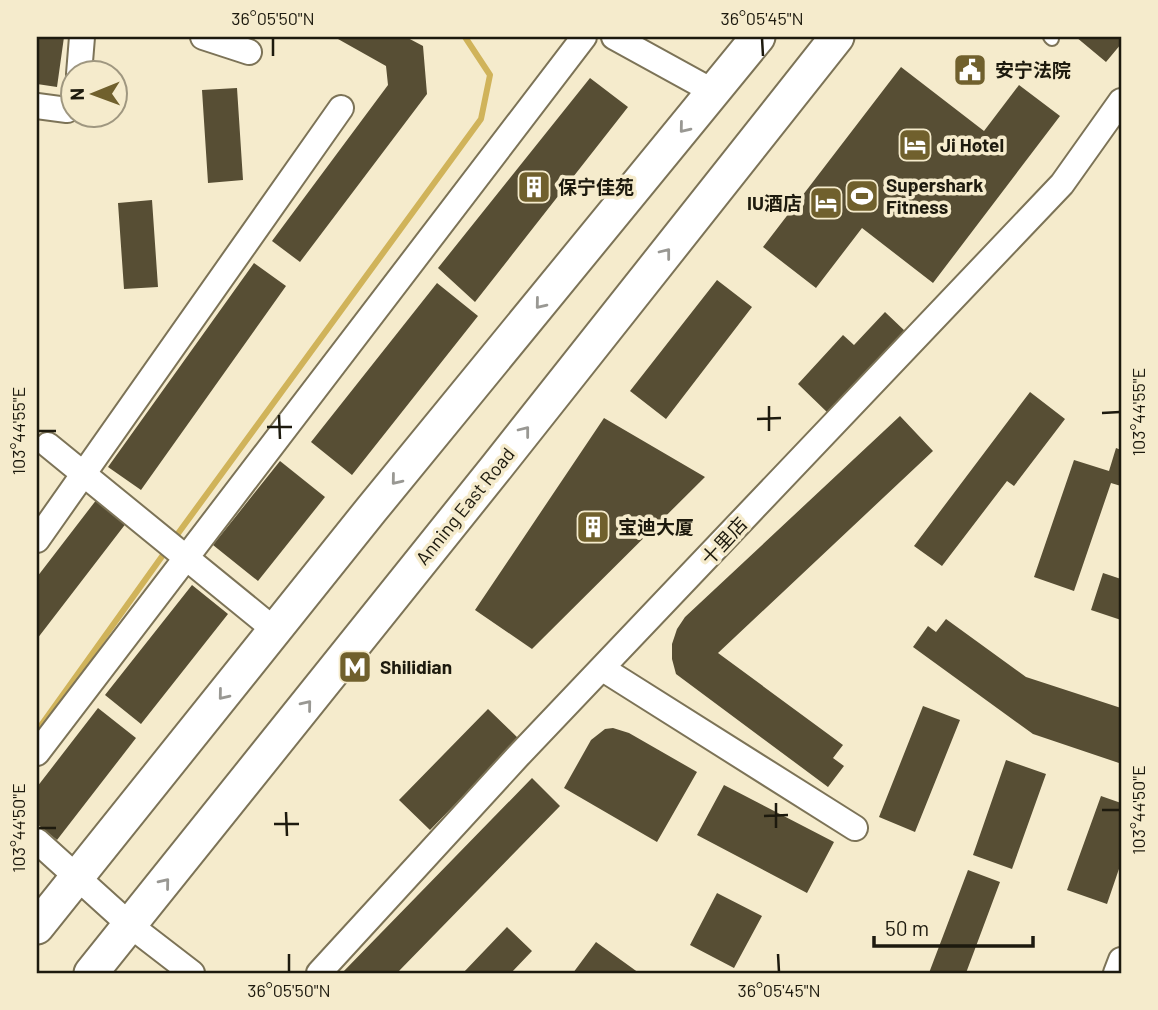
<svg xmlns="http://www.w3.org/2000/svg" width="1158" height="1010" font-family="Barlow,'Noto Sans SC',sans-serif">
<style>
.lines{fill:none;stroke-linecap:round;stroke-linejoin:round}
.stream{stroke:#d0b35a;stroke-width:6}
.building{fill:#574e34}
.lane-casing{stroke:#7c7357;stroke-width:16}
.street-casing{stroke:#7c7357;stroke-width:28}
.secondary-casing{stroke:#7c7357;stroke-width:37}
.lane{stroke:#fff;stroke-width:12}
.street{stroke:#fff;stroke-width:24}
.secondary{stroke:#fff;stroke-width:33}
.oneway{stroke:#999893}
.ticks{fill:none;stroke:#1d1a0e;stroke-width:2.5}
.labels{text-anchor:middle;stroke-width:7;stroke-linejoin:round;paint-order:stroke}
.poi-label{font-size:19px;font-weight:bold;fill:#1d1a0e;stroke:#f5ebcc;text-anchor:start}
.street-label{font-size:19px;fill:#1d1a0e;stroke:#f5ebcc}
.neatline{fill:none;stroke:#1d1a0e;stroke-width:2.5}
.ticks-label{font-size:18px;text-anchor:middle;fill:#1d1a0e}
</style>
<rect width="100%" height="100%" fill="#f5ebcc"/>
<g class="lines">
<path class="stream" d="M174,539l307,-420 9,-44 -25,-38
M37,731l131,-183"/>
</g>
<path class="building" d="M37,37h27l-7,50 -20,-3z
M339,37h67l17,9 4,48 -127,168 -28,-21 116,-156 -2,-19 -48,-27z
M1076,37h45v7l-15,18z
M901,67l83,64 35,-46 41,31 -127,167 -71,-55 -46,60 -53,-41z
M590,78l38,29 -153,195 -37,-34z
M237,88l6,92 -35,3 -6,-93z
M152,200l6,87 -34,2 -6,-86z
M254,263l32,23 -145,204 -33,-23z
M717,280l35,27 -86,112 -36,-28z
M437,283l41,33 -126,159 -41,-33z
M885,312l21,20 -77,82 -31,-30 45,-49 11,10z
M1030,392l35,27 -51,67 -7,-5 -65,85 -28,-20z
M900,416l33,35 -215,202 125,92 -10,13 11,8 -16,21 -152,-113 -4,-15v-15l5,-15 8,-12z
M604,418l101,59 -173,172 -57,-39z
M1116,448l5,2v36l-10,-3 -37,108 -40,-14 40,-117 35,11z
M280,461l45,36 -67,84 -45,-36z
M97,499l30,23 -90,117v-62z
M1103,573l18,6v41l-30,-10z
M192,585l36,29 -87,110 -36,-29z
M946,619l80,58 95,31 -2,55 -86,-29 -120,-87 15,-21 8,6z
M923,706l37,14 -45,112 -36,-15z
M98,708l38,30 -79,102 -20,-16v-37z
M488,709l31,30 -89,91 -31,-30z
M613,728l16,5 68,39 -40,70 -93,-54 27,-48 14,-11z
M1006,760l40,14 -34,95 -39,-14z
M532,778l28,28 -163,167h-55z
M724,785l110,57 -27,51 -110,-58z
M1101,796l20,7v60l-14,41 -40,-14z
M968,870l32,12 -34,91h-37z
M717,893l45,23 -28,52 -44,-23z
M507,927l25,24 -21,22h-48z
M596,942l43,31h-66z"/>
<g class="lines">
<defs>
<path id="lane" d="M1050,37l2,2"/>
<path id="street" d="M203,37l46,15
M614,37l100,55
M79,74l3,-37
M37,106l30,4 7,-11
M48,445l228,186
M37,540l304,-432
M603,669l252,159
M37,753l547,-716
M37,841l94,85 61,47
M319,973l199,-217 544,-572 59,-83
M1116,973l5,-13"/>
<path id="secondary" d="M37,927l334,-417 387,-473
M91,973l404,-504 342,-432"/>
</defs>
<use href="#lane" class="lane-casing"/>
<use href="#street" class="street-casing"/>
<use href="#secondary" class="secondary-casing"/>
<use href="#lane" class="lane"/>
<use href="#street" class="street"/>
<use href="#secondary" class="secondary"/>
</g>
<defs><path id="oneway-chevron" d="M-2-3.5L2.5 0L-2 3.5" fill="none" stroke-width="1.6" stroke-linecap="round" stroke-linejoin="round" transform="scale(1.75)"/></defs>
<g class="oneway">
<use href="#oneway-chevron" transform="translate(684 128) rotate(129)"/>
<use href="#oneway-chevron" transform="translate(666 253) rotate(-52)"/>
<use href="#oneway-chevron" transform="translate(540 304) rotate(129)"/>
<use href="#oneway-chevron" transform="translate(525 431) rotate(-52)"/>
<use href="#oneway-chevron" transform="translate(396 480) rotate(129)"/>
<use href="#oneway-chevron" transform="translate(223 695) rotate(129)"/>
<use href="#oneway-chevron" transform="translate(307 705) rotate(-51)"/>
<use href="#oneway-chevron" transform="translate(165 883) rotate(-51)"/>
</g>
<path class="ticks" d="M273,38v18M762,38l1,18M769,406v25M1102,413l18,-1M279,415l1,24M757,419l24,-1M267,427h25M38,431h18M776,803v25M1102,810h18M286,812l1,24M764,816l24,-1M274,824h25M38,828h18M289,954v18M778,954l1,18"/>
<defs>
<symbol id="civic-square" viewBox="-11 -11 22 22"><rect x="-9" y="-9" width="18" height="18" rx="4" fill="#70602d" stroke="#f5ebcc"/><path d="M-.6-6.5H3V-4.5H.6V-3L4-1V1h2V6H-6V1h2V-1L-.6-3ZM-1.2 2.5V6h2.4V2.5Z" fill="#fff"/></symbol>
<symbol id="hotel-square" viewBox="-11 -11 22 22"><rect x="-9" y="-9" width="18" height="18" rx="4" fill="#70602d" stroke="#f5ebcc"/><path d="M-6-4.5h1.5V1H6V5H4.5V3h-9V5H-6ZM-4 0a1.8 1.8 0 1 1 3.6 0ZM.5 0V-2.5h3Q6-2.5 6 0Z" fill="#fff"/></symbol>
<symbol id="building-square" viewBox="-11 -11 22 22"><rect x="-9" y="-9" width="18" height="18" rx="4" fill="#70602d" stroke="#f5ebcc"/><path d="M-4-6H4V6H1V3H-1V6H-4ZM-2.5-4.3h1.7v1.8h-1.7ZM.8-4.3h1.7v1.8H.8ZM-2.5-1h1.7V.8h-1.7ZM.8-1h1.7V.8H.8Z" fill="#fff"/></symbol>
<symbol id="stadium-square" viewBox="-11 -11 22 22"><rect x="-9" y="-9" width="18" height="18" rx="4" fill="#70602d" stroke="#f5ebcc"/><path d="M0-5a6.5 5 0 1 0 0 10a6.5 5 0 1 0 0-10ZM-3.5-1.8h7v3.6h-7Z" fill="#fff"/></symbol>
<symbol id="metro-square" viewBox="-11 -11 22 22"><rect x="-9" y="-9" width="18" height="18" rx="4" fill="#70602d" stroke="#f5ebcc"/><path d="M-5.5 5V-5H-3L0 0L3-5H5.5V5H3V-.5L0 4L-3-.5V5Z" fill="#fff"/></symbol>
</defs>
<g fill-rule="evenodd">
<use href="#civic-square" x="951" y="51" width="38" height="38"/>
<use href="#hotel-square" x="896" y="126" width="38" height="38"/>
<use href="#building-square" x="515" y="168" width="38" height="38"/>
<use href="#stadium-square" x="843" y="177" width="38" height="38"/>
<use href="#hotel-square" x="807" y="184" width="38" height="38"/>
<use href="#building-square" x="574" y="508" width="38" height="38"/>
<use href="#metro-square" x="336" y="648" width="38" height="38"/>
</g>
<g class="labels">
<g class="poi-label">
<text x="995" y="77">安宁法院</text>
<text x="940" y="152">Ji Hotel</text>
<text x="886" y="192">Supershark<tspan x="886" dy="22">Fitness</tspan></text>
<text x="558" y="194">保宁佳苑</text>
<text x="802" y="210" text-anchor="end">IU酒店</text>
<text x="618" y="534">宝迪大厦</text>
<text x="380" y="674">Shilidian</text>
</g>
<g class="street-label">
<text transform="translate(465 506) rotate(-51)" y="7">Anning East Road</text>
<text transform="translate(724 541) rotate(-47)" y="7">十里店</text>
</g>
</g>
<rect width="1158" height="1010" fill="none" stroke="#f5ebcc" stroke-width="77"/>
<g transform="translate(94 94) rotate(269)"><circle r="33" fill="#f5ebcc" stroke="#9f9780" stroke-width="2"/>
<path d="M0-5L12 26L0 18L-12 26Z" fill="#70602d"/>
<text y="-10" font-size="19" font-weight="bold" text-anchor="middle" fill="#1d1a0e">N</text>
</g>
<path d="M874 936v10h159v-10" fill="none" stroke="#1d1a0e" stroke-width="3.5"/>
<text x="885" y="936" font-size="21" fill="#1d1a0e" stroke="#f5ebcc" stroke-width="5" paint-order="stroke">50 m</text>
<rect x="38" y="38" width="1082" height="934" class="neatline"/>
<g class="ticks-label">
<text x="273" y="25">36°05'50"N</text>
<text x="762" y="25">36°05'45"N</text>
<text transform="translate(1139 412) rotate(-90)" y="6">103°44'55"E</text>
<text transform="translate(19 431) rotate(-90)" y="6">103°44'55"E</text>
<text transform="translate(1139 810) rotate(-90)" y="6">103°44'50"E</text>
<text transform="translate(19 828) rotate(-90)" y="6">103°44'50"E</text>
<text x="289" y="997">36°05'50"N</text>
<text x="779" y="997">36°05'45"N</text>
</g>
</svg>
